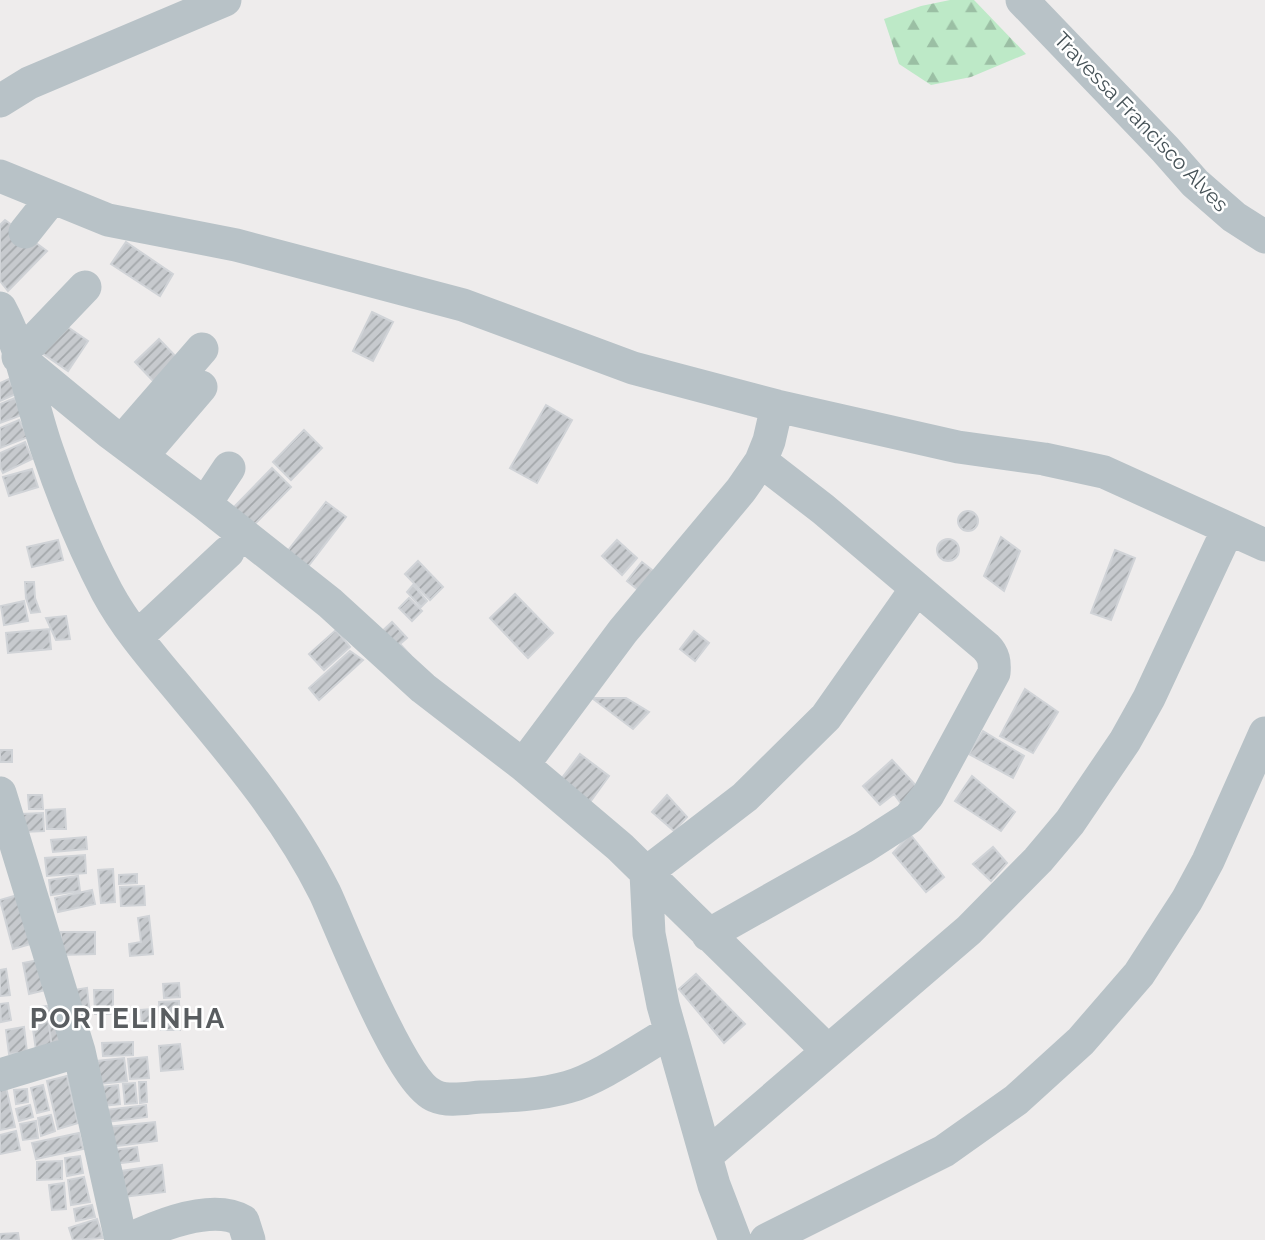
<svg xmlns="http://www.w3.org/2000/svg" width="1265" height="1240" font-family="Raleway,sans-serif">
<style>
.forest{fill:url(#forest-firs)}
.building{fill:url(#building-hatch);stroke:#d0d3d7;stroke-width:2}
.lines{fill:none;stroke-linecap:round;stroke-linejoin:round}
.minor{stroke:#b8c2c7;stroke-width:33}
.labels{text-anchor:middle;stroke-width:5;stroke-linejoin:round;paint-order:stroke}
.street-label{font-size:21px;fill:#465257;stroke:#fff}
.district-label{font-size:28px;font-weight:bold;letter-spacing:2px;fill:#595d60;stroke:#fff}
</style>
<defs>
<pattern id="forest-firs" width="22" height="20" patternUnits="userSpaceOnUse" patternTransform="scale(1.75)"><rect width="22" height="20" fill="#bde9c7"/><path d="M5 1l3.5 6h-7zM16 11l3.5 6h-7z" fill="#9bbfa4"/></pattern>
<pattern id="building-hatch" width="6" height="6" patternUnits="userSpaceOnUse" patternTransform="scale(1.75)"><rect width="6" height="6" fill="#c7cace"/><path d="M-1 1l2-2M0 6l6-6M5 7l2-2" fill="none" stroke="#a3a7aa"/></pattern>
</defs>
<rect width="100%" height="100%" fill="#eeecec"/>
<path class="forest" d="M950,0h24l52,54 -55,23 -40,8 -32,-21 -15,-45 37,-13z"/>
<path class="building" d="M5,220l42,31 -39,40 -8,-10v-56z
M126,242l47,32 -13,22 -49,-32z
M372,312l21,10 -20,39 -20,-10z
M59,321l29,20 -20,30 -29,-20z
M159,339l22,23 -24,23 -22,-23z
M9,379l7,15 -16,7v-18z
M15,398l7,17 -22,8v-19z
M546,405l26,15 -35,63 -27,-15z
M19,420l9,17 -28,11v-20z
M304,430l18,18 -31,32 -18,-18z
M25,442l7,17 -29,14 -3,-6v-14z
M272,468l19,19 -40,41 -19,-19z
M32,469l6,18 -29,9 -6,-19z
M326,502l20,15 -40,52 -20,-16z
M958 521a10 10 0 1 1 20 0a10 10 0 1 1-20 0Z
M1001,537l19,14 -16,40 -20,-15z
M937 550a11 11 0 1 1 22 0a11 11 0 1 1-22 0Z
M58,540l5,20 -31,7 -5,-20z
M617,540l20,18 -15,17 -20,-19z
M1115,550l20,8 -24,62 -20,-7z
M418,561l25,26 -13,13 -25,-26z
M642,562l15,12 -15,19 -15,-12z
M25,582h9l1,16 5,14 -9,1 -5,-15z
M413,585l14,16 -6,6 -14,-15z
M515,594l38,39 -25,25 -38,-40z
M409,598l13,13 -10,10 -13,-13z
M24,601l4,20 -24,4 -3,-19z
M66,616l4,23 -14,1 -10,-22z
M392,622l15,16 -7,6 11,12 -33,-21z
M49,629l2,20 -43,4 -2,-20z
M336,630l14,17 -26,23 -15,-16z
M694,631l15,12 -14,18 -15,-12z
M350,651l13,9 -44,40 -10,-12z
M1025,689l33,23 -25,41 -33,-17z
M592,698h34l23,14 -16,17z
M983,731l41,25 -11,22 -44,-24z
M0,750h12v12h-12z
M580,754l29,22 -21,29 -26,-27z
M892,760l29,31 -16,18 -11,-15 -14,11 -17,-19z
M972,776l43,36 -14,19 -46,-30z
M28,795h14l1,14h-14z
M667,795l20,22 -13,14 -22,-19z
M65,809l1,20h-19l-1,-19z
M43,813l1,18 -22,1 -1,-18z
M910,834l34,43 -18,15 -33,-39z
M86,837l1,12 -34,3 -2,-12z
M993,847l14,16 -16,18 -18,-17z
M85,855l1,18 -39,3 -2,-18z
M113,869l2,33 -14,1 -3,-33z
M137,874v9l-18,1v-9z
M78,876l2,15 -29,4 -2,-15z
M144,886l1,19 -24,1 -1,-19z
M92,890l3,14 -37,8 -3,-14z
M21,894l13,49 -21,6 -13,-49z
M149,916l4,38 -23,2 -1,-12 12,-2 -3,-24z
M61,932h34v22l-34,1z
M44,959l6,30 -21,5 -6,-31z
M6,969l4,26 -10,1v-26z
M696,974l49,50 -21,19 -45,-54z
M179,983l1,14 -16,1 -1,-14z
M87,988l3,29 -13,1 -3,-28z
M94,990h19v24h-18z
M179,1001l1,29h-19l-2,-28z
M8,1003l3,17 -10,2 -1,-18z
M46,1006l7,48 -16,3 -7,-49z
M46,1006l14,1 7,39 -14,8z
M151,1009l1,16h-10l-1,-15z
M24,1027l3,25 -18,2 -3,-24z
M133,1042v13l-30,1 -1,-13z
M180,1044l3,25 -22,2 -2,-25z
M147,1057l2,21 -19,1 -2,-20z
M124,1058l3,23 -28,3 -2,-23z
M67,1076l11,47 -20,6 -11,-48z
M139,1082h7l1,20 -7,1z
M5,1083l10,44 -15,3v-46z
M135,1083l2,20 -12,1 -2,-20z
M43,1085l6,25 -12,3 -6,-25z
M118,1085l2,19 -17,2 -2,-19z
M27,1089l1,13 -12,2 -2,-14z
M30,1105l3,12 -14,4 -3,-12z
M146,1105l1,12 -40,5 -2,-12z
M51,1115l4,16 -14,5 -3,-18z
M36,1121l2,17 -15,2 -3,-16z
M155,1122l2,19 -47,6 -3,-20z
M16,1131l4,19 -20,4v-19z
M79,1133l4,16 -47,10 -4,-16z
M137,1147l2,14 -25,3 -1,-14z
M80,1156l3,17 -16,3 -2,-18z
M62,1161v18l-25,1v-18z
M162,1165l3,27 -41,5 -4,-26z
M84,1177l6,25 -19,3 -3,-25z
M64,1183l2,26 -14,1 -3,-25z
M92,1205l3,12 -19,4 -2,-12z
M97,1219l6,19 -30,2 -4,-12z
M18,1233l1,7h-19v-6z"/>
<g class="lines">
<path class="minor" d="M1022,0l143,149 30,34 39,34 31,20
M0,101l29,-18 196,-83
M0,176l108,44 128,25 227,60 170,63 144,38 181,41 86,12 60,13 161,73
M25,232l27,-34
M0,308c24,44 31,97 48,144 16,47 36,96 59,140 21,39 52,73 80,107 52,62 102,122 138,194 18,39 76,190 110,203 13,6 32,2 46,1 28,-1 59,-2 87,-10 30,-8 74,-39 102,-55
M18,357l91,75 96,72 125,99 93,85 100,77 97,82 208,204
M18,357l67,-70
M122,441l80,-92
M142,456l59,-69
M205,504l24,-36
M137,637l91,-85
M523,765l100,-134 118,-141 20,-29 8,-20 8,-35
M0,793l79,258 42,189
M708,935l156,-88 45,-29 19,-23 66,-122c1,-11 0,-18 -8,-26l-163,-138 -62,-48
M0,1075l79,-24
M706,1156l263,-226 69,-70 32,-38 55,-81 24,-43 79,-169
M128,1240c29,-14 85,-37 115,-19l6,19
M735,1240l-21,-55 -51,-180 -14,-71 -3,-61 99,-76 81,-80 90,-128
M766,1240l178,-89 72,-51 65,-59 58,-67 48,-74 21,-39 57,-128"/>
</g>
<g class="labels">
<g class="street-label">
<text transform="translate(1141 122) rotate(46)" y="7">Travessa Francisco Alves</text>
</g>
<g class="district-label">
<text x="128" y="1028">PORTELINHA</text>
</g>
</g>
</svg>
